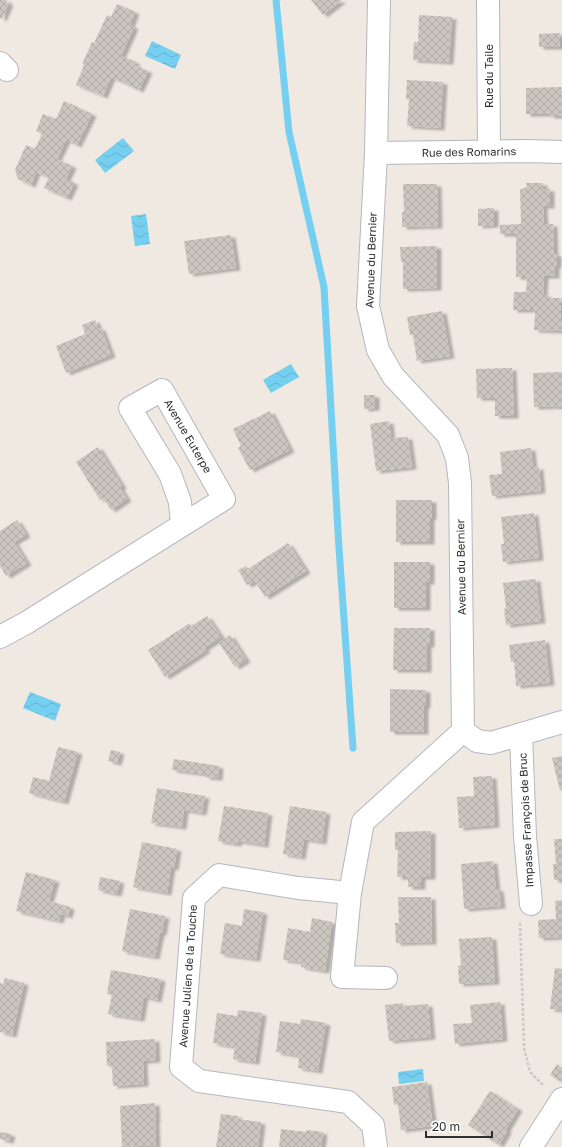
<svg xmlns="http://www.w3.org/2000/svg" width="562" height="1147" font-family="'Golos Text',sans-serif">
<style>
.water{fill:url(#water-waves)}
.lines{fill:none;stroke-linecap:round;stroke-linejoin:round}
.stream{stroke:#75cff0;stroke-width:7}
.building{fill:url(#building-cross-hatch);filter:url(#shadow)}
.minor-casing{stroke:#b4b7c1;stroke-width:24}
.path{stroke:#c9c9c9;stroke-width:2.5;stroke-dasharray:3 2;stroke-linecap:butt}
.minor{stroke:#fff;stroke-width:22}
.labels{text-anchor:middle;stroke-width:4;stroke-linejoin:round;paint-order:stroke}
.street-label{font-size:11px;fill:#2e2e2e;stroke:#fff}
</style>
<defs>
<pattern id="water-waves" width="16" height="10" patternUnits="userSpaceOnUse"><rect width="16" height="10" fill="#75cff0"/><path d="M0 5q4-4 8 0t8 0" fill="none" stroke="#66b2ce"/></pattern>
<pattern id="building-cross-hatch" width="8" height="8" patternUnits="userSpaceOnUse"><rect width="8" height="8" fill="#cbc7bf"/><path d="M0 0l8 8M0 8l8-8" fill="none" stroke="#afaba4"/></pattern>
<filter id="shadow"><feDropShadow dx="4.5" dy="2.5" stdDeviation="1" flood-color="#0004"/></filter>
</defs>
<rect width="100%" height="100%" fill="#efe9e1"/>
<path class="water" d="M152,41l29,14 -6,14 -30,-13z
M123,138l11,13 -29,22 -10,-13z
M146,214l4,30 -15,2 -4,-30z
M291,364l8,13 -28,16 -8,-13z
M30,692l31,12 -6,17 -32,-13z
M423,1069l1,12 -25,3 -1,-12z"/>
<g class="lines">
<path class="stream" d="M276,0l13,132 35,155 15,261 14,200"/>
</g>
<path class="building" d="M0,0h7l-1,2 3,1 -7,16 -2,-1z
M311,0h31l-19,15z
M117,4l18,8 -5,13 4,2 -13,29 15,6 -2,3 14,6 -9,19 -28,-13 -8,19 -27,-11 8,-20 -2,-1 10,-22 2,1 13,-28 4,2z
M419,15l33,2 -3,45 -36,-2 1,-18h4z
M560,33v14h-21v-13z
M407,80l36,2 -3,46 -33,-2 2,-27h-3z
M561,87l1,29h-12v-2h-24v-26z
M64,101l28,13 -15,31 -11,-5 -9,19 15,7 -6,13 8,4 -7,15 -23,-10 5,-11 -13,-5 -5,13 -13,-6 -3,-9 11,-25 9,4 7,-15 -6,-3 7,-17 13,5z
M526,183h17v6h7v17h-7l1,18h9l1,30h3v11l-2,1v10h-11l-1,19h4v3h14v21h1v12l-28,-1 1,-18 -3,-4h-2v2h-17l1,-18h12l1,-15h-11v-43h-16v-9l21,-1 -1,-35h3l4,-3z
M403,184h34l1,42 -36,1v-15h2z
M494,208v17l-16,1v-17z
M231,235l5,33 -47,6 -5,-33z
M437,246v42l-34,1v-27h-2l-1,-15z
M442,311l8,45 -33,5 -4,-26h-3l-3,-18z
M95,320l3,8h3l10,27 -45,18 -10,-27 29,-12 -3,-9z
M512,368l2,48h-19v-18h-18l-1,-29z
M562,372v37h-3l1,-3 -26,1 -1,-34z
M364,395h11v13l-11,1z
M270,411l20,39 -40,20 -12,-22 3,-2 -8,-17z
M389,421l2,17 17,-1 4,30 -36,4 -6,-47z
M98,447l24,39 -2,2 7,11 -16,11 -8,-12 -3,2 -24,-38z
M531,448l2,20 6,-1 2,24 -49,5 -3,-21 13,-1 -2,-22z
M396,500h36v17l-2,1v24h-34z
M534,513l5,45 -36,4 -2,-18h3l-3,-27z
M17,520l9,15 -12,7 13,21 -21,13 -6,-10v-35z
M288,543l18,28 -41,26 -10,-16 -8,4 -9,-15 8,-4 2,3z
M394,562h36v20h-4v26h-32z
M536,579l5,42 -35,4 -2,-16 2,-1 -3,-25z
M207,616l14,21 -17,11 2,2 -10,7 -31,20 -17,-27 42,-27 1,3z
M394,628h36v17h-3v25h-34z
M230,635l16,25 -11,7 -16,-24z
M545,640l5,43 -34,3 -2,-24h-3l-2,-17z
M390,689l36,1v16h-2v26h-34z
M58,747l20,5 -14,50 -35,-9 4,-16 16,4z
M111,750l9,2 -3,11 -9,-2z
M562,756v34l-2,1 -8,-33z
M174,759l45,7 -1,12 -13,-1v-3l-33,-4z
M492,776l3,49 -36,3 -2,-31 17,-1 -1,-19z
M157,788l48,8 -3,17 -18,-3 -2,17 -31,-4z
M224,806l44,7 -4,32 -26,-4 -1,3 -19,-3z
M290,806l36,6 -4,30 -18,-3 -3,18 -18,-3z
M431,831v46h-10v10h-13v-10h-11l1,-27h-3v-18z
M554,839h8v41h-8l-1,-16h3z
M142,842l35,7 -3,19 -3,-1 -4,26 -34,-6z
M493,861l3,28h3l2,17 -37,3 -3,-45z
M26,872l29,8 -6,21 21,6 -2,9 -7,-2 -2,7 -43,-10z
M100,877l20,4 -3,13 -19,-4z
M398,897h33l1,45 -36,1 -1,-20h4z
M562,900v37l-23,1 -1,-18 18,-1 -1,-18z
M130,909l35,7 -3,17h-2l-5,24 -33,-6z
M244,909l19,3 -7,47 -36,-5 5,-31 17,3z
M312,918l20,4 -7,49 -24,-4v-5l-18,-2 5,-32 22,4z
M492,937l3,45 -36,2 -1,-18 3,-1 -2,-26z
M555,968l7,1v41l-12,-1z
M111,970l50,9 -4,21 -13,-3 -4,22 -32,-5 4,-19 -5,-1z
M5,978l19,5 -12,52 -12,-3v-49l3,1z
M500,1002l3,37 -48,5 -2,-20 19,-1 -2,-18z
M403,1003v3l25,-2 3,33 -42,4 -4,-36z
M238,1010l24,3 -7,49 -22,-3 2,-12 -22,-4 4,-30 20,3z
M301,1019l25,4 -8,48 -20,-3 1,-12 -23,-4 4,-31 20,3z
M155,1039l1,21 -13,1 1,23 -31,2 -1,-20h-5l-1,-24z
M557,1064l5,4v9l-2,4 -10,-6z
M427,1082l6,44 -32,4 -3,-26 -4,1 -2,-18z
M490,1091l28,18 -12,20 1,2 -8,14 -31,-20z
M155,1103l1,17h-1l1,25 -34,2 -2,-41z
M221,1114l17,2 -1,3 24,3 -3,25h-42z
M281,1129l25,3 1,-2 16,2 -2,15h-42z
M0,1132l11,2 -2,7 -9,-2z"/>
<g class="lines">
<defs>
<path id="minor" d="M379,0l-3,153 -8,153 10,44 15,26 55,59 9,23 3,25 3,248
M488,0l1,151
M0,63l7,7
M376,153l152,-2 34,1
M0,637l26,-14 198,-124 -62,-109 -32,18 40,66 10,28 2,22
M521,735l4,101 6,68
M350,893l-8,84 44,1
M376,1147l-3,-22 -25,-23 -149,-21 -18,-14 13,-169 25,-23 79,13 52,5 13,-71 100,-91 14,10 14,2 71,-21
M531,1147l31,-48"/>
</defs>
<use href="#minor" class="minor-casing"/>
<path class="path" d="M520,923l4,125 6,24 14,14"/>
<use href="#minor" class="minor"/>
</g>
<g class="labels">
<g class="street-label">
<text transform="translate(489 76) rotate(-90)" y="4">Rue du Taile</text>
<text transform="translate(469 152) rotate(-1)" y="4">Rue des Romarins</text>
<text transform="translate(371 260) rotate(-88)" y="4">Avenue du Bernier</text>
<text transform="translate(188 436) rotate(60)" y="4">Avenue Euterpe</text>
<text transform="translate(461 567) rotate(-91)" y="4">Avenue du Bernier</text>
<text transform="translate(526 820) rotate(-93)" y="4">Impasse François de Bruc</text>
<text transform="translate(188 976) rotate(-86)" y="4">Avenue Julien de la Touche</text>
</g>
</g>
<path d="M426 1131v6h66v-6" fill="none" stroke="#2e2e2e" stroke-width="2"/>
<text x="432" y="1131" font-size="12" fill="#2e2e2e" stroke="#ffffff" stroke-width="3" paint-order="stroke">20 m</text>
</svg>
